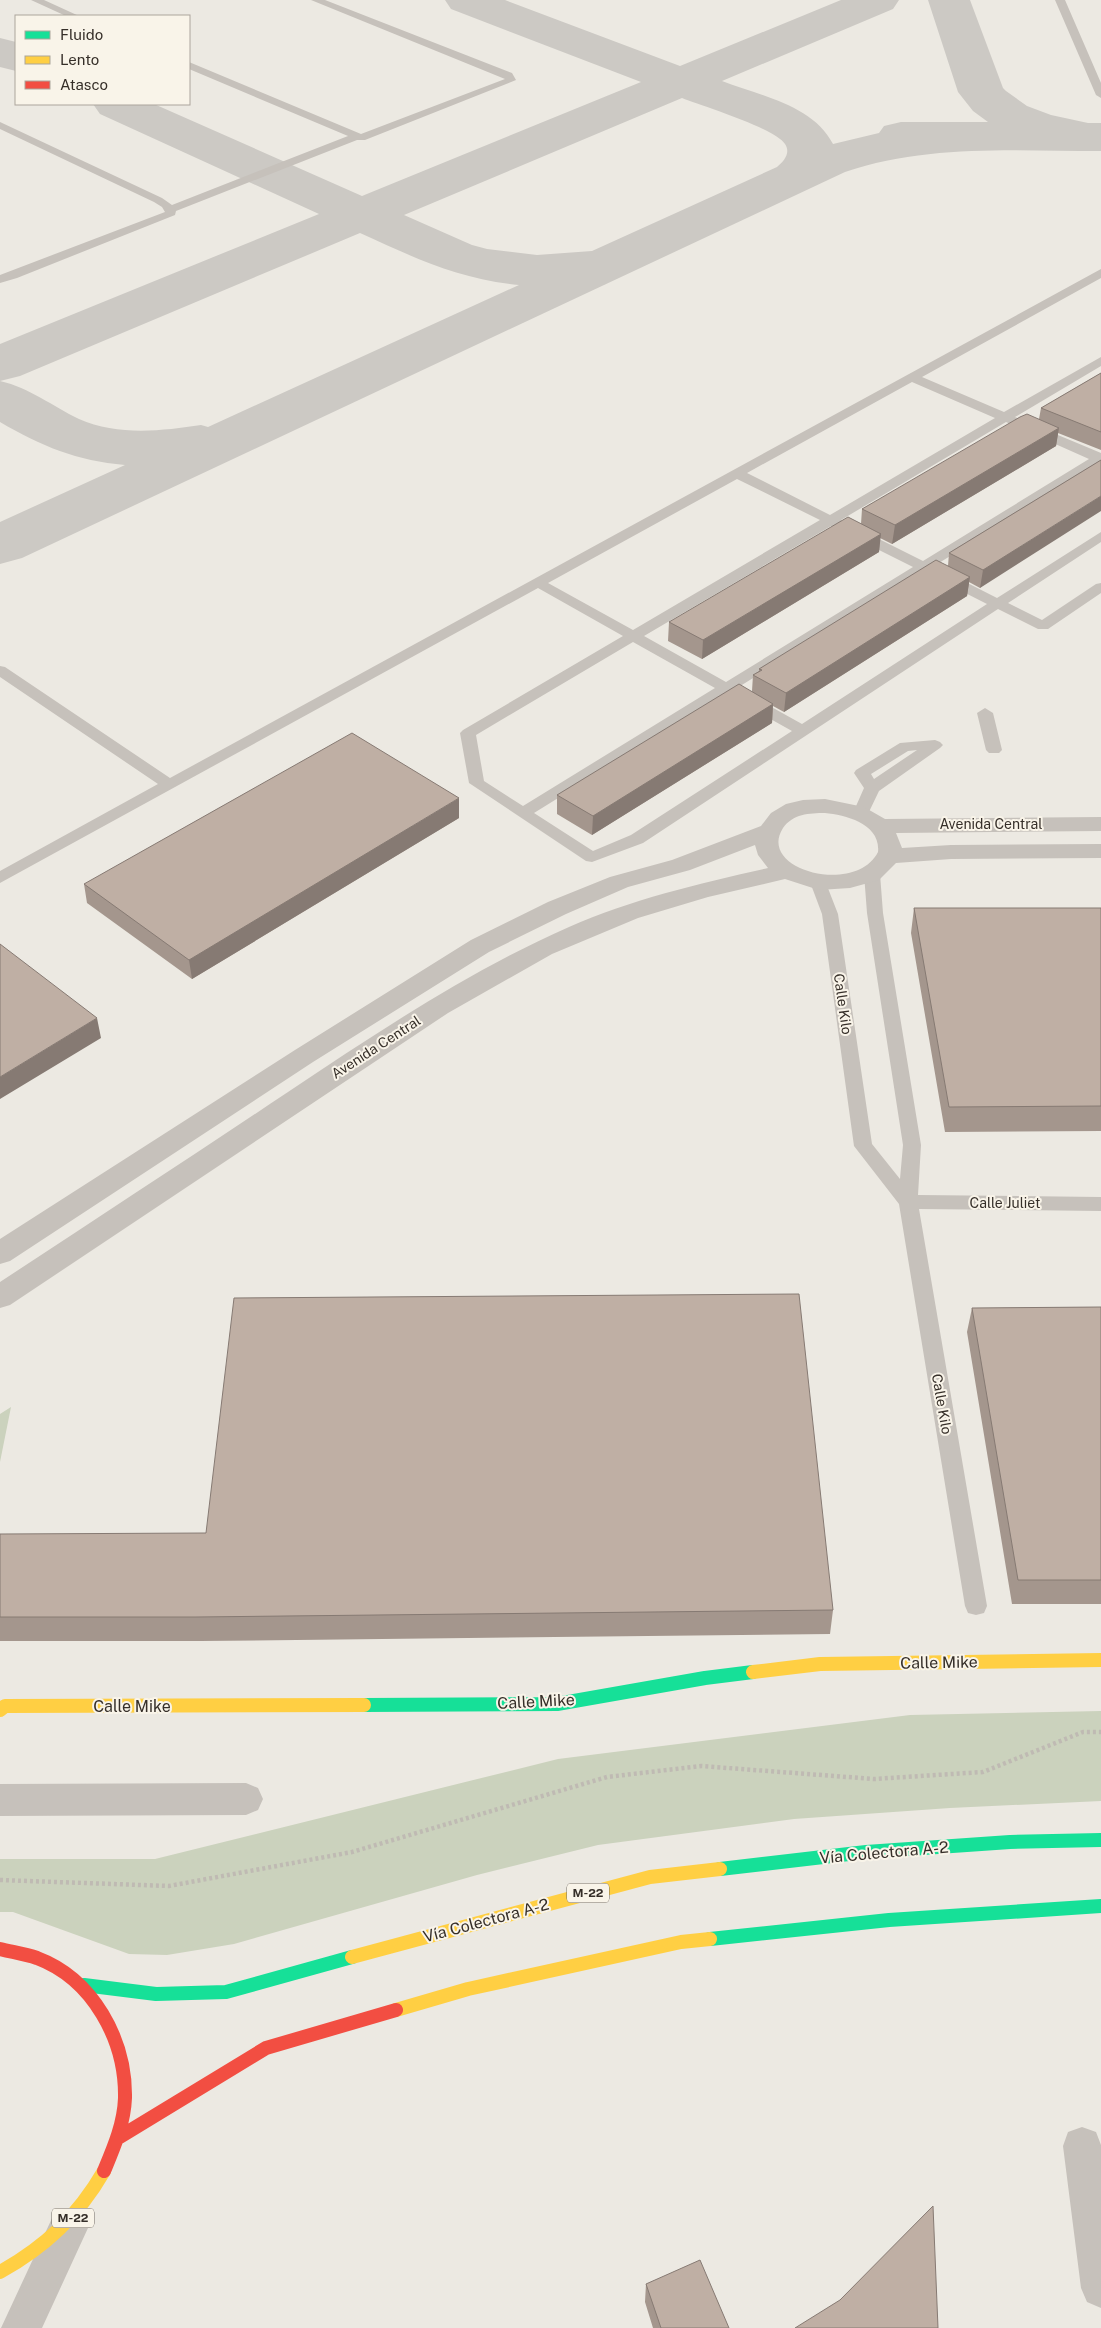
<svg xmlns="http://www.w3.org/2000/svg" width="1101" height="2328" font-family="'Public Sans',sans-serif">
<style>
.green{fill:#cbd2bd}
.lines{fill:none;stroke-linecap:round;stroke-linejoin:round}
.taxiway{fill:#ccc9c4;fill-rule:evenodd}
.path{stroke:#bfbab3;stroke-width:4.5;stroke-dasharray:3 3;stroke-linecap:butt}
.lane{fill:#c6c1bb;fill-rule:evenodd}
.street{fill:#c6c1bb;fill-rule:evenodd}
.fast{stroke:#16e098;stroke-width:14}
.slow{stroke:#ffcf43;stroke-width:14}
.jam{stroke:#f24e42;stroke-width:14}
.wall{fill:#a4968d}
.shaded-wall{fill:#867a73}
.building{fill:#bfafa4;stroke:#867a73}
.labels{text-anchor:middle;stroke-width:4;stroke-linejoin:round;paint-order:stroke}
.shield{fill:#f9f4e9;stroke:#706a63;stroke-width:1}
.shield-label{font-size:12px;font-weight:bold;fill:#362f29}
.street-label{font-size:14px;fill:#362f29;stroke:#f9f4e9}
.near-street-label{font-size:16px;fill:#362f29;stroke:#f9f4e9}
</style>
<rect width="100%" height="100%" fill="#ece9e2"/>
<path class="green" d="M11,1407l-11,55v-48z
M1101,1711v90l-151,7 -156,11 -196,26 -121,30 -243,69 -67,11 -38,-1 -116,-42h-13v-53h155l403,-100 352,-44z"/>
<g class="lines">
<path class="taxiway" d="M445,0h60l175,66 161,-66h58l-6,9 -171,72c39,15 91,24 111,63l46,-11 5,-7 17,-4h87l-15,-11 -15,-19 -30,-92h42l33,88 3,3 21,15 24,9 37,8h13v28c-86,0 -174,-7 -256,21l-823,386 -22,6v-42l125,-57c-48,-4 -84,-19 -125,-43v-41c30,7 52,25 79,38 38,17 83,12 122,6l7,2 311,-142c-61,-6 -104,-27 -159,-52l-340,143 -20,5v-37l319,-130 -219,-100 -7,-10h61l208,92 279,-114 -190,-73zM682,98c20,8 93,30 103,46 6,9 -1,17 -8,23l-185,84 -55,4 -50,-6 -15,-4 -68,-30z
M0,38l16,4v29l-16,-4z"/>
<path class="path" d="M0,1880l169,6 183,-34 255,-75 94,-11 173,13 109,-7 100,-40h18"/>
<path class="lane" d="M31,0h13l35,16h-13z
M311,0h14l187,73 4,7 -151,60h-8l-181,71 -1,4 -158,63 -17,5v-8l165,-63 -3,-5 -8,-5 -154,-73v-7l162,76 10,7 176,-69 -159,-67v-7l172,72 144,-55z
M1055,0h10l36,83v15l-5,-3z
M1101,269v9l-179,99 82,35 97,-55v9l-86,51 86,36v10l-167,103 63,32 104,-66v10l-93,61 34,17 54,-36 5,-1v10l-53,36h-10l-40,-20 -355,234 -51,19 -6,-1 -117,-78 -9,-50 3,-3 160,-94 -85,-48 -538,295v-12l158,-87 -158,-107v-11l5,1 165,111zM912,382l83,36 -165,97 -83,-42zM1006,422l83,37 -166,102 -82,-41zM737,479l83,41 -187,110 -85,-47zM831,526l82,41 -187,115 -82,-46zM924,572l63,32 -185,120 -65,-36zM633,642l82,46 -192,118 -39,-25 -8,-46zM726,694l66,37 -161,104 -38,16 -59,-38z
M985,708l8,5 9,37 -3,3h-10l-3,-3 -9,-37z
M935,740l5,2 3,3 -3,3 -61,43 -12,25h-12l-2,-3 11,-25 -10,-15 2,-3 44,-27zM917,750l-43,29 -3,-5 37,-23z
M872,869l6,1 2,4 3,39 38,232 -3,50 183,2v14l-182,-2 68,397 -3,7 -8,2 -8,-2 -3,-7 -66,-402 -45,-58 -32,-232 -12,-32 2,-4h12l14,36 34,230 28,35 3,-34 -36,-232 -3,-39 2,-4z"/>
<path class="street" d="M825,799l39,8 21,12 216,-2v14l-205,2 6,15 49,-3 150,-1v14l-150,1 -55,4 -17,17 -29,8 -31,2 -34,-11 -77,18 -70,21 -86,36 -104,59 -438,292 -10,3v-26c96,-63 192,-126 288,-190 90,-60 181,-121 281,-165 63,-28 132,-44 199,-59l-10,-13 -3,-10 -65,25 -62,17 -62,27 -77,38 -176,110 -303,199 -10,3v-25l295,-189 176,-110 77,-38 62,-25 62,-17 89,-34 10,-13 15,-9 17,-4zM825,813c21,2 56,11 53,39 -22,44 -122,18 -95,-24 10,-14 26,-15 42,-15z
M246,1783l12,5 5,11 -5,11 -12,5 -246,1v-32z
M1082,2127l14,5 5,13v163l-14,-6 -6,-14 -18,-142 5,-14z
M68,2208l14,6 6,14 -46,100h-41l53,-114z"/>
<path class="fast" d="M364,1705l193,-1 148,-26 48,-6
M720,1869l146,-17 144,-10 91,-2
M710,1939l179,-19 212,-14
M84,1985l72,9 70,-2 126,-35"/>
<path class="slow" d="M753,1672l67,-8 281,-4
M0,1710l5,-4 359,-1
M352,1957l298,-80 70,-8
M396,2010l72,-21 213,-47 29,-3
M0,2272c45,-25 78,-56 104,-101"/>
<path class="jam" d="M0,1949c12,3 25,5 37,9 56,21 89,82 88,140 -1,26 -11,49 -21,73
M118,2138l148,-90 130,-38"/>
</g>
<path class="wall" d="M1101,373v77l-43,-17 -2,13 -164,98 -12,-6 -1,14 -177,107 -34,-18 1,-19 192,-98 1,-15 177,-90 2,-11z
M1101,460l-121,128 -11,-6 -2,14 -183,116 -11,-6 -1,17 -180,112 -35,-21v-19l195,-104 1,-16 6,-4v-2l189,-103 1,-13z
M459,818l-267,161 -105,-76 -3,-19z
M914,908h187v223l-156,1 -34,-199z
M1101,1307v297h-89l-45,-272 5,-24z
M0,1534l833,76 -3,24 -630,7h-200z
M646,2284l83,44h-76l-8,-26z"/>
<path class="shaded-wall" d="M1059,428l-3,18 -164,98 3,-19z
M1101,496v15l-121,77 3,-18z
M881,534l-2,18 -177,107 1,-19z
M970,577l-3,19 -183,116 2,-19z
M773,704l-1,19 -180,112 1,-19z
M459,798v20l-267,161 -3,-19z
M97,1018l4,20 -101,61v-22z"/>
<path class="building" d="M1101,373v59l-60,-24z
M1027,414l32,14 -164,97 -33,-16 158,-92z
M1101,460v36l-118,74 -34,-17z
M848,517l33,17 -178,106 -34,-18z
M936,560l34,17 -184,116 -33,-18 9,-5 -3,-1z
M739,684l34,20 -180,112 -36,-21z
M352,733l107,65 -270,162 -105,-76z
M914,908h187v198l-152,1z
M0,944l97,74 -97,59z
M799,1294l34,316 -637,7h-196v-83l206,-1 28,-235z
M1101,1307v273h-83l-46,-272z
M933,2206l5,122h-143l45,-28z
M700,2260l29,68h-68l-15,-44z"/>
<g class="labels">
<g class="shield">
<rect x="567" y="1883.5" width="42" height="19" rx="4"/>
<rect x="52" y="2208.5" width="42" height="19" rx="4"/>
</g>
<g class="shield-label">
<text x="588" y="1897">M-22</text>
<text x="73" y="2222">M-22</text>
</g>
<g class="street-label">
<text x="991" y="829">Avenida Central</text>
<text transform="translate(843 1004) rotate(82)" y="5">Calle Kilo</text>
<text transform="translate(376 1047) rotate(-33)" y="5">Avenida Central</text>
<text x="1005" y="1208">Calle Juliet</text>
<text transform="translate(942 1404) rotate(80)" y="5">Calle Kilo</text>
</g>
<g class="near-street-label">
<text transform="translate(939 1662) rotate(-1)" y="6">Calle Mike</text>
<text transform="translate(536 1701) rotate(-3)" y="6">Calle Mike</text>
<text x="132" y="1712">Calle Mike</text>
<text transform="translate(884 1852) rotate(-5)" y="6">Vía Colectora A-2</text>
<text transform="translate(486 1920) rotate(-15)" y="6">Vía Colectora A-2</text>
</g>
</g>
<rect x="15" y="15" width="175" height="90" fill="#f9f4e9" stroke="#aba59c"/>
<rect x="25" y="31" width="25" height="8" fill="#16e098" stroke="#aba59c"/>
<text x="60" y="40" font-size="15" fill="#362f29">Fluido</text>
<rect x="25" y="56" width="25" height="8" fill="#ffcf43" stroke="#aba59c"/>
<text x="60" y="65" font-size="15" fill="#362f29">Lento</text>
<rect x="25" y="81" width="25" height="8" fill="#f24e42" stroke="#aba59c"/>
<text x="60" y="90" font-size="15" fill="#362f29">Atasco</text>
</svg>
